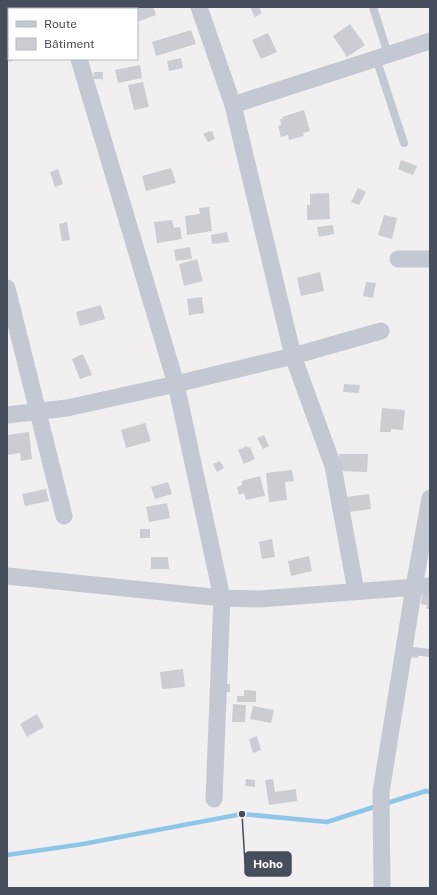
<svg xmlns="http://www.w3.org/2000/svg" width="437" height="895" font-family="'Public Sans',sans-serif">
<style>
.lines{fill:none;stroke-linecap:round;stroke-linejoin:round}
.stream{stroke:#8ec6e8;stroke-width:4.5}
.building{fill:#cccdd3}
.lane{stroke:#c3c8d3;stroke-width:8}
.street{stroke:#c3c8d3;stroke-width:17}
.leader{fill:none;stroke:#474e5b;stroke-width:1.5}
.callout-dot{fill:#474e5b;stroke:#fff;stroke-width:1.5}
.callout{fill:#474e5b;stroke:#474e5b;stroke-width:1.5}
.callout-label{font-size:12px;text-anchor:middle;font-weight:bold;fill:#fff}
</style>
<rect width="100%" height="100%" fill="#f1efef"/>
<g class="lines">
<path class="stream" d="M384,804l42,-13 4,1
M7,855l76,-11 159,-30 85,8 50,-16"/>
</g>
<path class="building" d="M130,7h23l3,8 -19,7v-13h-7z
M250,7h9l3,6 -7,4z
M350,24l15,21 -18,12 -14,-21z
M191,30l5,14 -40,12 -4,-14z
M268,33l9,19 -16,7 -9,-19z
M7,40h2v19h8l-8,3 -2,-4z
M181,58l2,10 -14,3 -2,-10z
M140,65l2,13 -24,5 -3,-13z
M94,72h9v7h-10z
M143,82l6,25 -15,3 -6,-25z
M304,110l6,21 -7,2 1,3 -15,4 -1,-5 -7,2 -3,-11 3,-1 -1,-6h3l-1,-2z
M209,131l1,1 2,-1 3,8 -7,3 -5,-8z
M401,160l16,6 -4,9 -15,-6z
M171,168l5,15 -30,8 -4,-15z
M58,169l5,15 -8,3 -5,-15z
M358,188l8,4 -7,13 -8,-3z
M329,193l1,26 -23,1v-15h3v-11z
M209,207l3,24 -25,4 -2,-19 15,-2 -1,-6z
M384,215l13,3 -5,21 -14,-4z
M172,220l2,8 6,-1 2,12 -25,4 -3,-21z
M67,222l3,18 -8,1 -3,-17z
M333,225l1,9 -15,3 -2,-10z
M227,232l2,10 -17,2 -1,-9z
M190,247l2,12 -16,2 -2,-11z
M197,259l6,22 -19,5 -5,-22z
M320,272l4,19 -23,5 -4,-18z
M366,282l10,1 -3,15 -10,-2z
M202,297l2,16 -15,2 -2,-16z
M101,305l4,14 -25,7 -4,-14z
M83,354l9,21 -12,4 -8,-20z
M344,384l16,1 -1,8 -16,-1z
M382,408l23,2 -2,20 -12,-1v3h-11z
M145,423l6,18 -25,7 -5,-18z
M29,432l3,27 -11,2 -1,-8 -13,2v-20z
M264,435l5,11 -6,3 -6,-11z
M247,446l1,2 2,-1 5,12 -11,5 -6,-14z
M339,454h29l-1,18 -28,-1z
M220,461l4,7 -7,4 -4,-8z
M292,470l2,11 -9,1 2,18 -18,2 -3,-29z
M260,476l5,20 -19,4 -2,-7 -5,2 -2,-8 5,-2v-4z
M168,482l4,12 -17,5 -4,-12z
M46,489l3,12 -24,5 -3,-12z
M369,494l2,15 -23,3 -2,-15z
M167,503l3,15 -21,4 -3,-15z
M140,529h10v9h-10z
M272,539l3,18 -13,2 -3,-17z
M309,556l3,15 -21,5 -3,-15z
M151,557h17l1,12h-18z
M422,592l8,1v16h-4l1,-4 -6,-1z
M419,649l-1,9 -12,-1z
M183,669l2,18 -23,2 -2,-17z
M218,684h12v8l-12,1z
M244,690l12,1v11h-19v-6h7z
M233,704l13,1 -1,17h-13z
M253,706l21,4 -3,13 -21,-4z
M37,714l7,13 -17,10 -7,-13z
M257,736l4,14 -8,3 -4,-14z
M246,779l9,1v7l-10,-1z
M273,779l2,13 21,-3 1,12 -28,4 -4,-25z"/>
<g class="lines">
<path class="lane" d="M373,7l15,47
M376,58l28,85
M404,650l26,3"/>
<path class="street" d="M63,7l1,2
M199,7l34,98 60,251 40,110 23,125
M79,59l97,325 46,214 -8,201
M233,105l197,-64
M398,259h32
M7,288l57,228
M7,415l60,-7 109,-24 117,-28 88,-25
M7,576l215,22 37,1 171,-13
M382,888l-1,-96 33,-205 16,-89"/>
</g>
<path class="leader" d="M242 814L245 864"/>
<circle class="callout-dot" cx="242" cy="814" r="4"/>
<rect class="callout" x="245" y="852" width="46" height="24" rx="4"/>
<g class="callout-label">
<text x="268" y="868">Hoho</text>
</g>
<rect width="437" height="895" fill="none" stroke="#474e5b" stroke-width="16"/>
<rect x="8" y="8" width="130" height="52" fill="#ffffff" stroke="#b5b8bd"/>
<rect x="16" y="21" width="20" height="6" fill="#c3c8d3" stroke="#b5b8bd"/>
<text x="44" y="28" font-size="12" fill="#474e5b">Route</text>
<rect x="16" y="38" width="20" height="12" fill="#cccdd3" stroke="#b5b8bd"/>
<text x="44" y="48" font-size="12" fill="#474e5b">Bâtiment</text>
</svg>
